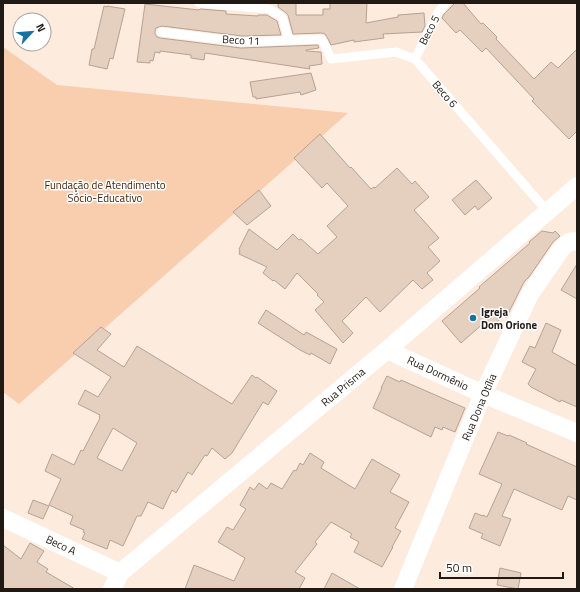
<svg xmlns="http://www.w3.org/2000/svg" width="580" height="592" font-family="'Titillium Web',sans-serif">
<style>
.green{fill:#f9ceae}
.building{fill:#e5cfbf;stroke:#b6a192;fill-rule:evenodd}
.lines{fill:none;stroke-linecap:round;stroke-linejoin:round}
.lane{stroke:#fff;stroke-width:9}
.street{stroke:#fff;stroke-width:18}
.poi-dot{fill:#1872a1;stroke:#fff;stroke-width:1.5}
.labels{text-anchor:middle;stroke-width:3;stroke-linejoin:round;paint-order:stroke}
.street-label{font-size:11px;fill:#211a14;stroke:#fff}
.park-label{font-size:11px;fill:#462200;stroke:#fff}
.poi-label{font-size:11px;font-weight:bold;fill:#211a14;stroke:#fff;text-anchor:start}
</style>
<rect width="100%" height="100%" fill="#fdebde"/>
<path class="green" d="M3,47l54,38 291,28 -329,291 -16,-12z"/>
<path class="building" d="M278,3h18v12h27v-6h7v-6h37l-1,20 32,-6v-2l26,-2 1,13 -3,6 -39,2 1,4 -30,4v-2l-23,5 -4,-8 -2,-3 -3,-1 -29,1 -5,-19 -3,-3 -7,-5z
M455,3h8l18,21 2,-1 14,14 -1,2 38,40 17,-17 7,6 19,-19v82l-8,8 -37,-38 2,-2 -48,-51 -4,4 -22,-22 -4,3 -14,-15 2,-4z
M145,4l54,6 1,-1 26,2v3l32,2v-1h9l10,6 4,14 -39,1 -80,-10 -6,2 -1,3v3l2,3 3,1 81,10 77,-3 1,3 -13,2v1l15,1 1,12 -13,2 1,3 -105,-16 -1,7 -13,-2v-3l-31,-4v2l-5,-1 -2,9 -3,-1v3l-13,-1z
M104,6l3,1v-1l18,3 -12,50 -3,-1 -3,11 -18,-4 3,-16h2z
M311,73l5,17 -15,5 -1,-3 -44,7v-2h-3l-3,-15z
M320,134l30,34 1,-1 20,22 3,-2 1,1 22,-20 15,16 3,-3 14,16 -15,13 25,28 -11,9 12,14 -13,12 6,7 -11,9 -9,-9 -33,32 -14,-15 -24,24 11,12 -10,10 -28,-33 9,-8 -7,-7 1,-1 -21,-21 -12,16 -11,-9 -1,1 -10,-8 4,-6 -28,-13 1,-2h-1l1,-2 -1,-1 10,-20 28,21 16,-16 6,6 2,-1 17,15 19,-17 -10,-11 21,-20 -21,-23 -5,5 -28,-30z
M476,180l16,18 -14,12 -3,-4 -10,9 -13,-15z
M259,190l12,16 -24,19 -14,-13z
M542,231l11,2 2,-2 5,5 -7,6 -24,35 -5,5 -18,36 -2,-2 -13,11 -5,-6 -25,22 -19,-22 38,-33 -1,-1 51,-44 -1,-1z
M577,264v35l-16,-9z
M266,310l38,25 2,-3 31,17 -7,15 -19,-11 -1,2 -10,-5 -42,-27z
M546,323l15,7 -9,22 25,14v41l-16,-7 -1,2 -29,-15 -3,-3 8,-15 -14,-7 8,-16 5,2z
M101,327l10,7 -14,16 27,17 13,-21 95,58 20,-29 4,3 1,-1 20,14 -9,14 -5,-3 -31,51 -7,6 -13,-11 -5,8 -2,-1 -13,20 -4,-3 -12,21 -4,-3 -9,19 -15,-7 -7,14h-4l-14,30 -13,-6 -3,9 -25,-10 3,-6 -2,-1 1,-2 -14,-6 3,-8 -24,-11 12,-26 -16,-8 7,-17 22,11 7,-15 2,1 17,-33 -1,-1 1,-2 -22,-11 7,-14 13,7 13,-20 -38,-24zM113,428l24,15 -15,28 -25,-13z
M387,376l13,6 1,-2 64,28 -10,24 -12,-5 -1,3 -7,-3 -4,10 -58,-29 9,-20h-1z
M498,432l10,4 1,-1 18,8 -1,1 51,23v33l-9,-4 -6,14 -48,-21 -12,27 9,3 -11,27 -19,-8 2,-4 -14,-6 6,-15 8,3v-1l4,2 15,-33 -23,-10z
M310,453l14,9 -3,6 34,21 17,-30 28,16 -10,17 19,10 -14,26 6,3 -9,16h1l-11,20 -28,-15 5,-10 -9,-5 2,-3 -21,-12 -16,20 2,2 -22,28 10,6 -6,11h-114l9,-24 40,16 11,-23 -27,-16 9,-15 6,3 13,-21 -6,-4 10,-18 4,3 5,-7 8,6 4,-6 11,6 12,-19 2,1 4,-8 3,2z
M33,500l16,6 -6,13 -15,-6z
M30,543l14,8 -7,11 11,7 -2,3 29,17h-72v-44l18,14z
M500,568l21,5 -3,16 -21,-4z
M332,573l28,16h-36z"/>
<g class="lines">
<path class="lane" d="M199,3l70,6 13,8 7,23
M161,32l81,10 80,-3 9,20 65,-7 19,7 132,152
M415,59l24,-48 7,-8"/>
<path class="street" d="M387,350l96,44 94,39
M3,518l117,55
M112,589l8,-16 267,-223 190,-164
M403,589l80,-195 47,-100 32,-46 7,-6 8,-1"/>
</g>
<circle class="poi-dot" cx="473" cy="318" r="4"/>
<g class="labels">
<g class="street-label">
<text transform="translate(429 30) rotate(-63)" y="4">Beco 5</text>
<text transform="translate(241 40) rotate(3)" y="4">Beco 11</text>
<text transform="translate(445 94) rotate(49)" y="4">Beco 6</text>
<text transform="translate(438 373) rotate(25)" y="4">Rua Dormênio</text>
<text transform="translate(343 387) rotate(-40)" y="4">Rua Prisma</text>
<text transform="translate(479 407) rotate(-67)" y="4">Rua Dona Otília</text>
<text transform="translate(61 545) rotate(25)" y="4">Beco A</text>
</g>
<g class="park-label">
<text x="105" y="189">Fundação de Atendimento<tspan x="105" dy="13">Sócio-Educativo</tspan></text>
</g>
<g class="poi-label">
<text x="481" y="316">Igreja<tspan x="481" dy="13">Dom Orione</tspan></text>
</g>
</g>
<rect width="580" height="592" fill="none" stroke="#211a14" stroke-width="8"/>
<g transform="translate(32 32) rotate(64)"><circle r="19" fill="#ffffff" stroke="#a6a3a1"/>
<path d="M0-3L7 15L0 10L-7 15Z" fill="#1872a1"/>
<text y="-6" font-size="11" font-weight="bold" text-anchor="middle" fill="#211a14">N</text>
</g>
<path d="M440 572v6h123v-6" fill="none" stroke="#211a14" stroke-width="2"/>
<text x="446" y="572" font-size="12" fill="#211a14" stroke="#ffffff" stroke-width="3" paint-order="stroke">50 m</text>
</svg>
